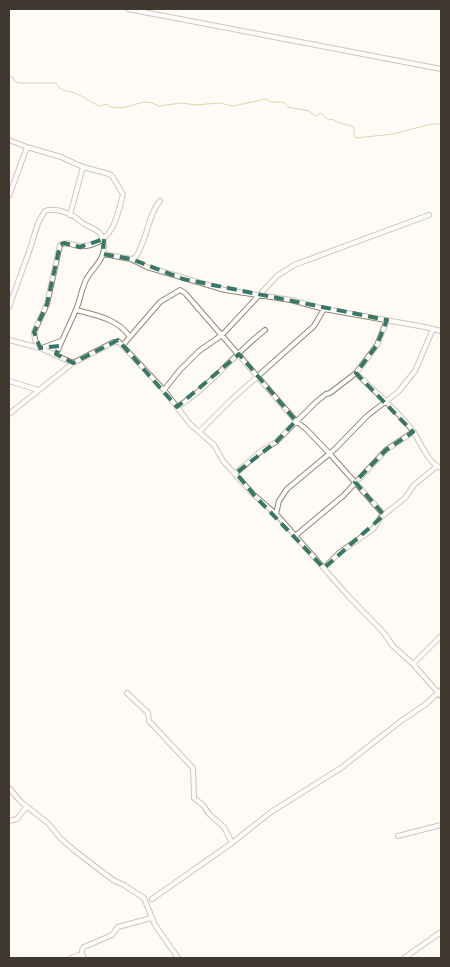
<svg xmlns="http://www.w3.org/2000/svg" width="450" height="967" font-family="Barlow,sans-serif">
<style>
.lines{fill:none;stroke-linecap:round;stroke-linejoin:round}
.stream{stroke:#acad67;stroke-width:1}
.minor-casing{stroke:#988571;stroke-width:6}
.minor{stroke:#fff;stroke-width:4}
.marked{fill:none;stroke:#377868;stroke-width:4;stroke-dasharray:10 6;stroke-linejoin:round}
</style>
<rect width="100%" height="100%" fill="#fefaf5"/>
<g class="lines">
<path class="stream" d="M9,77h4l1,4 5,2h37c5,10 13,7 21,11 8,3 15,9 22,12l9,-2 2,3 12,1 22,-6 9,1 5,3 24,-3 13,2 25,-2 13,3 33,-7 5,3h12l5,5 21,4 6,5 6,-3 8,7 3,-1c7,5 14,5 22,8v8l2,3 37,-4 38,-10h10"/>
<defs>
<path id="minor" d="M128,9l313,60
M9,140l18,7 34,10 22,10 26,7 3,2 11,18c-5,20 -9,45 -32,51 -4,1 -8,2 -12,1 -8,-1 -11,-5 -19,-1l-13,59 -13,28 1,8 5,8
M9,196l18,-49
M70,215l13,-48
M103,254l28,5 4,-1c12,-16 13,-44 25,-57
M131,259l16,8 78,23 66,10 33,9 101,18 16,4
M9,307l21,-58 8,-26 7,-12c10,-4 28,3 35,10 8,7 21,8 23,18 5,20 -10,27 -17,41 -5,10 -6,22 -11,32 -6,14 -13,28 -19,42
M76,310c20,5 42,9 54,27
M9,340l31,8 33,15
M123,345l37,-43 20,-12 5,3 111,128 10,8 23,24 55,62
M42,348l19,-7
M356,373c19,19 41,37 57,58 8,12 15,32 28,37
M9,381l29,9
M164,390l15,-19 20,-20 23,-16 55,-59 17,-11 135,-50
M177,407c34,-21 57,-53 88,-77
M9,414l64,-51 41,-21h5l45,48 26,34 24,21 9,16 31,34 23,20 73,83 34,35 9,13 20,18 28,32
M199,432l32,-32 83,-74 10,-17
M236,473l25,-22 15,-9 40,-40 10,-8 4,-1 26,-20 21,-28 10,-25
M276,514l3,-13 8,-12 48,-40 32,-33 31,-24 17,-21 18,-42
M295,536l48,-40 43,-46 27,-18
M324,568l15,-15 34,-24 8,-12 24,-19 9,-13 23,-19
M413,664l28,-28
M127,693l21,20 1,8 44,47 1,30 9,7 6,9 15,13 8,16
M9,788l12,14 28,22 11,14 15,13 38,29 11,5 20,13 11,27 23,33
M9,821l8,-2 9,-12
M398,836l43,-11
M152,899l80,-56 39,-31 70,-44 60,-47 25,-17 15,-14
M71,958l11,-4
M84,958c-2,-4 -4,-7 0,-11l28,-12 6,-8 33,-9
M404,958l37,-26"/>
</defs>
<use href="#minor" class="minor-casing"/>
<use href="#minor" class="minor"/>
</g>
<path d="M0 0H450V967H0ZM104,239l-1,15 28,5 52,20 204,41 -10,25 -21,28 57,59 -27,18 -31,32 29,33 -60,53 -70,-73 -18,-22 40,-31 20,-21 -57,-67 -62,53 -59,-67 -45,23 -17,-9 4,-8 -20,2 -6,-16 13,-28 13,-59 4,-2 16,4z" fill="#fefaf5" fill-opacity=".55" fill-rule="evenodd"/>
<path class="marked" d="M104,239l-1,15 28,5 52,20 204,41 -10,25 -21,28 57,59 -27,18 -31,32 29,33 -60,53 -70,-73 -18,-22 40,-31 20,-21 -57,-67 -62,53 -59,-67 -45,23 -17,-9 4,-8 -20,2 -6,-16 13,-28 13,-59 4,-2 16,4z"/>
<rect width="450" height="967" fill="none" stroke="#413930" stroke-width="20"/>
</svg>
